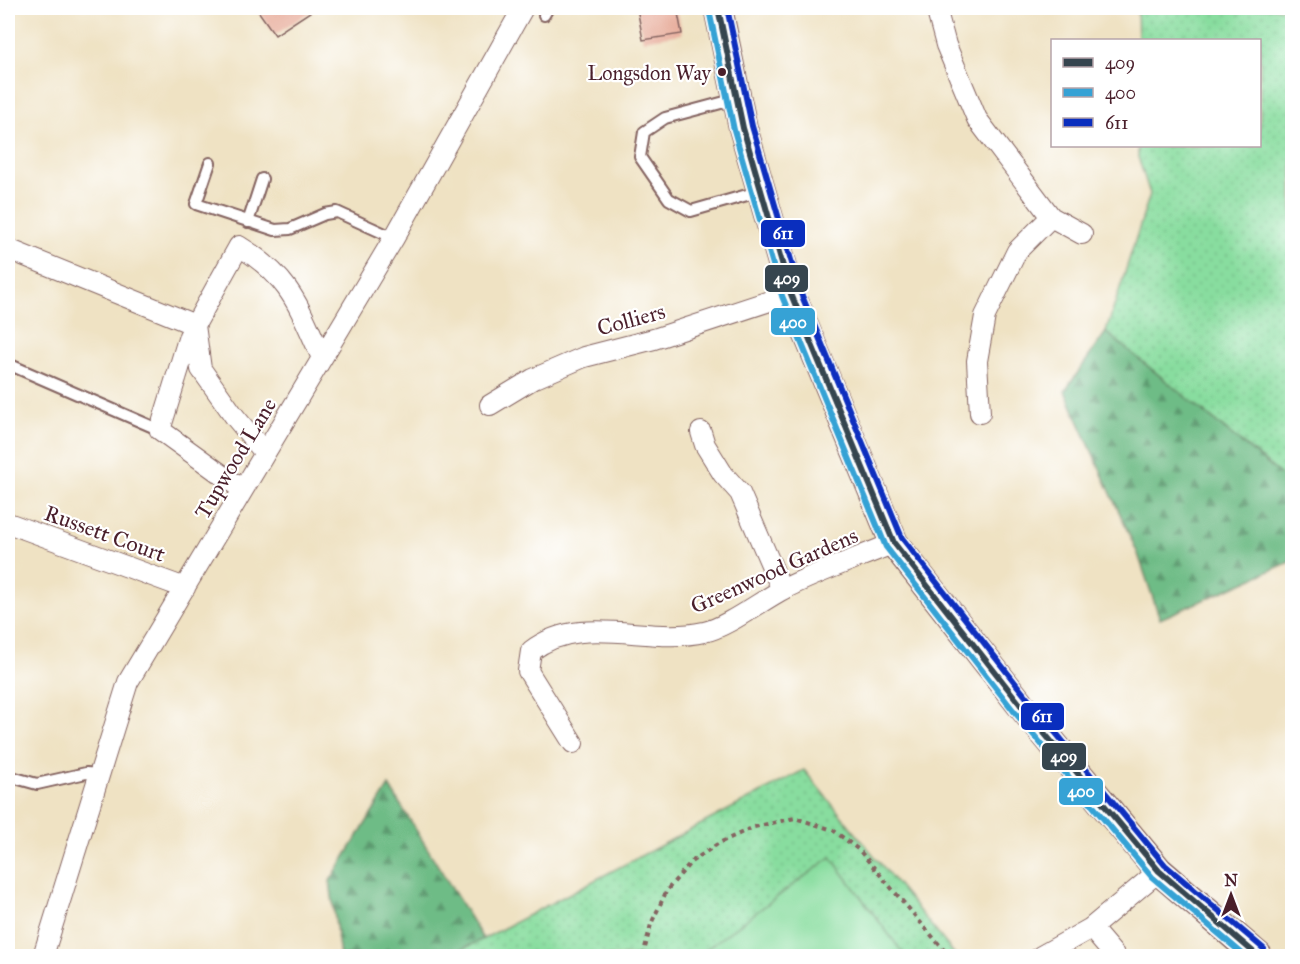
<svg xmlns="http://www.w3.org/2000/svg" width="1300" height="964" font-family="'IM FELL Great Primer',serif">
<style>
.green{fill:url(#green-dots);stroke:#697e65;stroke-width:1.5}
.forest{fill:url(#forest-firs);stroke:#5c6e58;stroke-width:1.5}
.pitch{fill:#88dd9f;stroke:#697e65;stroke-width:1.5}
.building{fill:#e7ab99}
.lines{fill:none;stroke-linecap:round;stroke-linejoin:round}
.service-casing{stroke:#846360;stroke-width:14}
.minor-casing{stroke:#846360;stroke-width:22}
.secondary-casing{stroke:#846360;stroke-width:30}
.path{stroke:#846360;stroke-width:4;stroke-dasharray:4.5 4.5;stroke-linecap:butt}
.service{stroke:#fff;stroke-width:10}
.minor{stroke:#fff;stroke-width:20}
.secondary{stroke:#fce5cf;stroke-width:27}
.bus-1-casing{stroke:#fff;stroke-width:10}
.bus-2-casing{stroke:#fff;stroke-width:10}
.bus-3-casing{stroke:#fff;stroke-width:10}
.bus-1{stroke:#36454f;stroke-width:6}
.bus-2{stroke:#36a2d5;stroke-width:6}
.bus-3{stroke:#0a2ebe;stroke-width:6}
.bus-dot{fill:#4a1f2b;stroke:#fff;stroke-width:2}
.labels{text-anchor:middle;stroke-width:4.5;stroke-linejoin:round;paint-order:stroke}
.bus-label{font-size:20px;fill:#4a1f2b;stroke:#fff;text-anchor:end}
.street-label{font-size:22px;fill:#4a1f2b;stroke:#fff}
.line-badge{stroke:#fff;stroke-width:2}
.badge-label{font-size:16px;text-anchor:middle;font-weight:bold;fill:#fff}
</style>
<defs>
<pattern id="green-dots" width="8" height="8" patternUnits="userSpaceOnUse" patternTransform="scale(1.5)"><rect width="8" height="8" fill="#88dd9f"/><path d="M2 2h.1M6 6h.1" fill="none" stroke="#77bd89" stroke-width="1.8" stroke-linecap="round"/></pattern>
<pattern id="forest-firs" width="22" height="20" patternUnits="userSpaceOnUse" patternTransform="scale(1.5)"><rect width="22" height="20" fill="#6ebc86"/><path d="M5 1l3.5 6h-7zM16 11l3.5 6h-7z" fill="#5c986e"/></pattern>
</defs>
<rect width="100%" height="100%" fill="#fff"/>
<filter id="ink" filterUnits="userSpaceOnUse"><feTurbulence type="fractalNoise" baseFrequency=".0167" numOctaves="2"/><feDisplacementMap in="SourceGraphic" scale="12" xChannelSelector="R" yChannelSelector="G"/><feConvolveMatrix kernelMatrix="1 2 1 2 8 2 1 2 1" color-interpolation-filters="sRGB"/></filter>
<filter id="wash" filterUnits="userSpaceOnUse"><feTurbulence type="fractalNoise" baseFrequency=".008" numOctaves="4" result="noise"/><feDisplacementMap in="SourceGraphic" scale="24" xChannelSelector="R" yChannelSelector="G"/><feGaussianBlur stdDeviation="1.35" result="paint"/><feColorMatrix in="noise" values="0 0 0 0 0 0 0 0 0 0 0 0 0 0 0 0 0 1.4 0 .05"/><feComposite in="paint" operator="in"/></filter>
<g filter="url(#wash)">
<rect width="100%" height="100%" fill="#efe2c3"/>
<path class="green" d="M1137,8h155v476l-186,-152 44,-138 -12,-37v-11h122v-106h-122z
M804,770l152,186h-508l35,-17z"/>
<path class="forest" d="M1106,332l186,152v77l-132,58 -22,-65 -73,-163z
M389,786l94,153 -35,17h-108l-10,-75z"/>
<path class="pitch" d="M831,857l74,99h-208z"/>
<g id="blocks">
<path class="building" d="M256,8h60l-41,27z
M637,8h40l5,26 -39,6z"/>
</g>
</g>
<g filter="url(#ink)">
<use href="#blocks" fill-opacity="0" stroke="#846360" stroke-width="1.5"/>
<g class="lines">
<defs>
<path id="service" d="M544,15l4,-7
M736,99l-71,19 -21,14 -4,25 29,42 22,12 70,-20
M210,163l-14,41 79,26 15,-1 35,-15 12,-2 57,26
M248,222l14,-43
M8,364l152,66
M8,776l29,8 49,-11 14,1"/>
<path id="minor" d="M936,8l10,37 31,74 74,98 31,17
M8,249l187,76 6,44 34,48 30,36
M490,405l43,-26 51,-22 70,-18 137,-45
M980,413l-3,-52 8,-45 32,-65 34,-34
M701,432l4,13 18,29 17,19 42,97
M243,490l-83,-60 29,-94 50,-90c52,32 59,59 83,112
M8,523l177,65
M573,743l-45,-72 3,-20c51,-39 116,-6 173,-19 21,-4 56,-30 76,-41 36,-19 76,-32 114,-48
M1091,928l24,28
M43,956l85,-274 266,-444 129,-230
M1041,956l50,-28 68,-57"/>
<path id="secondary" d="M718,8l25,120 48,166 103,249 126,161 139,167 99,85"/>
</defs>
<use href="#service" class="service-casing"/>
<use href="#minor" class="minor-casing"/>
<use href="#secondary" class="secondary-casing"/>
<path class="path" d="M643,956l8,-32 16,-34 24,-28 28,-19 35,-16 41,-9 38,12 26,20 90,106"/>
<use href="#service" class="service"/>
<use href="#minor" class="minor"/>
<use href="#secondary" class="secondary"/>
<defs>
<path id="bus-1" d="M718,8l25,120 48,166 103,249 126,161 139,167 99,85"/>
<path id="bus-2" d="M709,10l25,120 48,166 104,251 127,163 139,167 93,79"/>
<path id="bus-3" d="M727,8l25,118 48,165 102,247 125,160 138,167 99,84"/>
</defs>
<use href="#bus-1" class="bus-1-casing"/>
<use href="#bus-2" class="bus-2-casing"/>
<use href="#bus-3" class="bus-3-casing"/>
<use href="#bus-1" class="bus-1"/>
<use href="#bus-2" class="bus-2"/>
<use href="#bus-3" class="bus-3"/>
</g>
</g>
<circle class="bus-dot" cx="722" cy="72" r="5"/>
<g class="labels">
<g class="bus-label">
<text x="711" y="80">Longsdon Way</text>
</g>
<g class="street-label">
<text transform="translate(631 319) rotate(-15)" y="8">Colliers</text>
<text transform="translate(235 458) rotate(-59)" y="8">Tupwood Lane</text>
<text transform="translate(105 533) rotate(20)" y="8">Russett Court</text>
<text transform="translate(774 570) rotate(-24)" y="8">Greenwood Gardens</text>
</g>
</g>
<g class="line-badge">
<rect x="760" y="219" width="46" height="29" rx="6" fill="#0a2ebe"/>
<rect x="764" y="264" width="45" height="29" rx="6" fill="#36454f"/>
<rect x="770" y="307" width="46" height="29" rx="6" fill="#36a2d5"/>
<rect x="1020" y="702" width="45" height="29" rx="6" fill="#0a2ebe"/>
<rect x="1041" y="742" width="46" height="29" rx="6" fill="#36454f"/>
<rect x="1058" y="777" width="46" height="29" rx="6" fill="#36a2d5"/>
</g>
<g class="badge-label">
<text x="783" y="239">611</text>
<text x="787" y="284">409</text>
<text x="793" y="328">400</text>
<text x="1042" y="722">611</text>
<text x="1064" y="762">409</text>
<text x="1081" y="797">400</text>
</g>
<rect width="1300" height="964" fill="none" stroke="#fff" stroke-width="30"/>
<rect x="1051" y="39" width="210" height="108" fill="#ffffff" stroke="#b7a5aa" stroke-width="1.5"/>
<rect x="1063" y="58" width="30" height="9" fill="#36454f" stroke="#b7a5aa" stroke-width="1.5"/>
<text x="1105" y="69" font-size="18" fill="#4a1f2b">409</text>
<rect x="1063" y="88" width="30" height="9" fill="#36a2d5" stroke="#b7a5aa" stroke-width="1.5"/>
<text x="1105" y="99" font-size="18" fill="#4a1f2b">400</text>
<rect x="1063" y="118" width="30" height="9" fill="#0a2ebe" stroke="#b7a5aa" stroke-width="1.5"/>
<text x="1105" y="129" font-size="18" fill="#4a1f2b">611</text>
<g transform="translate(1231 895)" stroke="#ffffff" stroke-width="4.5" paint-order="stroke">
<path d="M0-4.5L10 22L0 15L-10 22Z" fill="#4a1f2b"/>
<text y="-9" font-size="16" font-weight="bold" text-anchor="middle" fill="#4a1f2b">N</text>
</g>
</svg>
